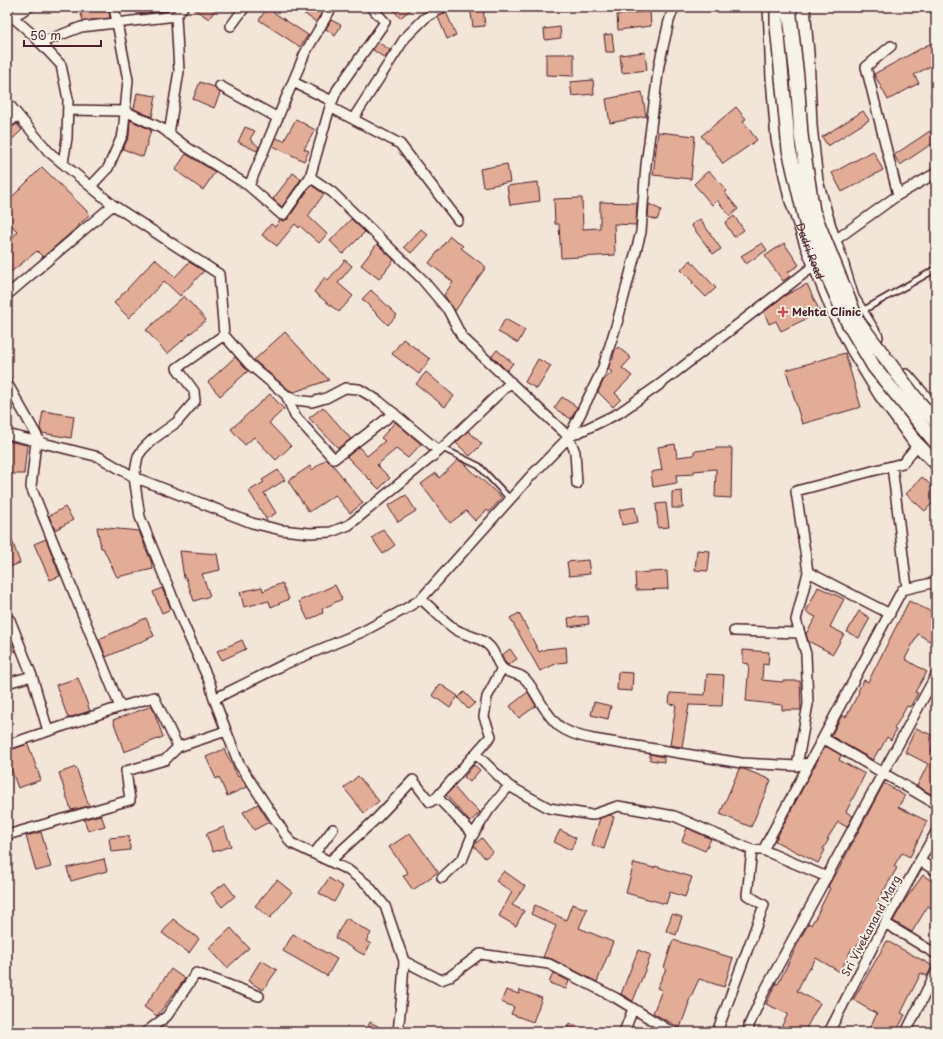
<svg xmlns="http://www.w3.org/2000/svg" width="943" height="1039" font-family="'Playpen Sans',sans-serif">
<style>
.building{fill:#e2ac97;stroke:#4a1f2b}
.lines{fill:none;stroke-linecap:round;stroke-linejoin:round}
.lane-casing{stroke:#4a1f2b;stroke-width:8}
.street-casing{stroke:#4a1f2b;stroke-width:12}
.secondary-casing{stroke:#4a1f2b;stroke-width:16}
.lane{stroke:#f7f3e8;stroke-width:4.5}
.street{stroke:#f7f3e8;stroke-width:9}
.secondary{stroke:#f7f3e8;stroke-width:13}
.secondary-bridge-casing{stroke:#4a1f2b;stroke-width:16;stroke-linecap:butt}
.secondary-bridge{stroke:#f7f3e8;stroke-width:13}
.poi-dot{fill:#d1495b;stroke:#f7f3e8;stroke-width:1.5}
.labels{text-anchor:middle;stroke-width:4;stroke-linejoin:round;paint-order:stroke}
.street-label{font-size:11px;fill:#4a1f2b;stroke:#f7f3e8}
.poi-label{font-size:11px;font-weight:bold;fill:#4a1f2b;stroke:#f7f3e8;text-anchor:start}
</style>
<rect width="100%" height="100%" fill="#f3e5d8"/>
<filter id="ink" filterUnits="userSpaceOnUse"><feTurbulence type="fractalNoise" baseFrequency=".025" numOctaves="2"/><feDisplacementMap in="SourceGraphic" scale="8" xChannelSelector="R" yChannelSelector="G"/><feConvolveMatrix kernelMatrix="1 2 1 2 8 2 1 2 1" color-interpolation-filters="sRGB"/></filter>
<g filter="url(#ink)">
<path class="building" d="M79,7h29l2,11 -27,3z
M136,7h29v4l-28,3z
M191,7h26l-8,12z
M295,7h30l-9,15z
M391,7h23l-14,11z
M470,7h13l2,19 -12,1z
M267,8l41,27 -8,12 -41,-27z
M650,11l1,15 -33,4 -1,-15z
M446,12l10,23 -9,4 -9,-22z
M331,20l10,5 -6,11 -9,-7z
M560,27l1,11 -16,2 -1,-11z
M612,34l2,18h-8l-2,-17z
M378,42l12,8 -5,8 -12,-8z
M931,43l5,8v12l-22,12 5,8 -31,17 -14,-26z
M645,52l2,18 -25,3 -2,-18z
M546,54h28v22l-28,-1z
M593,80l1,14 -22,2 -2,-14z
M200,82l14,5 6,6 -6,15 -21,-9z
M642,92l4,24 -36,7 -4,-24z
M137,93l19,3 -4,21 -18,-8z
M736,107l10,12 -3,2 14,19 -34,24 -11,-16 -11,-12z
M863,111l6,9 -41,26 -6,-9z
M296,119l19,11 -11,19 5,2 -5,10 -31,-15 3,-8 8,3z
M130,120l21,10 -8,27 -20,-8 6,-13z
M17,124l5,6 -15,14v-14z
M245,127l10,4 -5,8 9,8 -2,4 -19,-9z
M930,131l6,10 -36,24 -6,-10z
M658,132l37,4 -4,43 -38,-4z
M873,151l10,19 -41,22 -10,-19z
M186,154l29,18 -12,18 -28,-20z
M507,164l3,18 -27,5 -3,-18z
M42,167l48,47 -16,16 -31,27 -6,-6 -26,21 -4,-5v-25l11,-10 -11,-11v-19z
M707,172h3l17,19 -2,2 13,16 -8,7 -13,-16 -5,5 -18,-21z
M293,173l8,6 -19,28 -9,-8z
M538,182l2,19 -30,4 -3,-19z
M311,185l13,9 -16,22 19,18 -8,9 -19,-17 -1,2 -4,-4 -18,22 -15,-11 9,-11 4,3 5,-7 3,1 5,-2z
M582,198l1,31 17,-1v-26l37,1 -1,22 -22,-1 1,31 -54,3 -2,-34h-4l-1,-25z
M649,204l12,6 -4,10 -9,-3z
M734,216l10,14 -10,7 -9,-14z
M351,219l14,13 -22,22 -13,-13z
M700,219l21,30 -8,5 -22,-29z
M421,229l7,6 -17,18 -7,-6z
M450,236l13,10 -2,2 25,19 -31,44 -11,-16 9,-13 -24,-19z
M762,243l5,7 -21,14 -5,-8z
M784,243l15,22 -11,7 2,4 -7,5 -18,-25z
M377,244l17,16 -15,19 -18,-14z
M155,259l20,18 14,-15 15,9 -24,25 -16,-15 -35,37 -15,-15z
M345,260l7,6 -14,17 15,13 -14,16 -25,-20 11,-15 3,3z
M690,260l26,28 -10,9 -14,-14 1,-1 -12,-12z
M807,284l13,28 -39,19 -5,-10 -7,3 -5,-12 20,-16z
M371,290l26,25 -9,10 -26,-26z
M184,296l22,24 -39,34 -21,-24z
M505,319l20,11 -7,13 -20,-11z
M285,332l44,48 -35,12 -5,-2 -35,-30z
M403,339l27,20 -11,15 -27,-20z
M618,347l13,11 -9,10 10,8 -17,17 6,6 -8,8 -15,-15 5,-11 9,-9 -4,-3 3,-9 3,-2 -1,-1 2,-7z
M497,350l16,13 -6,8 -15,-15z
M845,353l16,54 -59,17 -16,-54z
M235,357l13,14 -28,25 -12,-14z
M538,359l13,7 -14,23 -12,-7z
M426,372l28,24 -9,11 -29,-23z
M270,394l14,15 -15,14 22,23 -15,14 -22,-23 -9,8 -14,-16z
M562,397l15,10 -6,12 -17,-11z
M323,407l28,32 -13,9 -29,-30z
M43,411l31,5 -3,22 -29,-5 -2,-5z
M395,422l26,22 -13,14 -12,-9 -19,16 13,13 -11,11 -32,-32 12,-10 8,9 18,-15 -4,-3z
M468,431l14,13 -12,12 -14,-13z
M7,441l20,4 -3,29h-17z
M675,444l2,13 17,-2v-4l22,-2v-1h16l-1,50 -16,-1 1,-28 -22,2v3l-18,1 1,8 -24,4 -2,-15 11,-2 -4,-23z
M326,459l7,6 30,38 -13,10 -15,-18 -26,17 -21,-31 22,-15 2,4z
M458,460l7,4 12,12v-1l25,23 -13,14 -2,-2 -12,11 -9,-10 -16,12 -29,-39 15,-11 3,5z
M278,470l7,10 -21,13 12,20 -10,6 -17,-28 15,-9 -2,-2z
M922,477l14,13v9l-11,12 -19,-17z
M682,491l1,17h-11v-16z
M406,495l10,16 -18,11 -10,-16z
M666,503l3,24 -11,1 -2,-24z
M65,507l8,13 -18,10 -6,-14z
M635,507l3,15 -16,3 -3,-15z
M97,527l42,4 6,15v3h1l5,12 2,8 -36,8 -14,-29h-2z
M8,529l12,34 -13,5v-38z
M383,529l12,16 -12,9 -11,-16z
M46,539l14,37 -10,4 -16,-36z
M697,550l13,1 -2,20 -13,-1z
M180,551l37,3 3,16 -18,4 8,22 -16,5 -8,-23h-2z
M588,560l2,14 -21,2 -2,-14z
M667,571l1,18 -32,1 -1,-17z
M282,583l7,16 -18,8 -2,-6 -25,6 -4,-15 22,-5 1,4z
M335,585l7,14 -20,10 1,4 -15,7 -9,-19z
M818,587l26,12 -14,28 14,7 -11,20 -25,-13 -2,-7 10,-17 -10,-5z
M162,588l9,21 -9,4 -9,-21z
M909,601l27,13v31l-18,-11 -13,25 22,13 -12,20 3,1 -8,14 -3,-1 -13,23 2,1 -5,10 -4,-3 -7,13 -1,-1 -6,11 -42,-24 11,-21 4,2 13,-25 -1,-1 6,-11 4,2z
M859,611l11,7 -11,20 -12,-6z
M519,613l20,39 7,-3 20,-2 1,15 -9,1 -18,8 -30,-53z
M588,616l1,8 -20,3 -1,-9z
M146,618l8,18 -48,21 -7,-18z
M7,629l9,22 -9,3z
M242,640l4,9 -24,11 -5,-9z
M510,649l7,10 -9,6 -3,-3 -3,-7z
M743,650l26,2 -1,13 -5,-1 -1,16 20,2v-1h18l1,29h-19v-5l-36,-4 3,-37 -6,-1z
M618,672l15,1 -1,18 -15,-1z
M707,674l17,1 -2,31 -33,-1 -7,42 -12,-2 6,-40 -7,-1 1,-11 35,2z
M78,678l12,33 -22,7 -12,-33z
M440,684l18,12 -8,12 -18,-13z
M464,692l11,11 -7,6 -10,-11z
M528,692l8,14 -17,12 -9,-12z
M594,702l17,4 -3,13 -17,-4z
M152,706l11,31 -39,15 -11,-32z
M916,728l20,9v3l-5,11 3,1 2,-4v49l-19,-11 11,-22 -23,-12z
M28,744l13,36 -23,8 -11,-30v-7z
M825,746l16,9 -2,5 26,14 -19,38 7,4 -6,11 -9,-5 -11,17h2l-6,10 2,1 -7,13 -43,-22z
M224,749l14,28 2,-1 7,11 -20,9 -8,-19 -3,2 -10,-22z
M650,754l14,3v5l-14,-2z
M474,765l6,5 -10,12 -6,-5z
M76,767l13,39 -18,4 -12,-37z
M739,769h5l27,11 -20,47 -31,-13z
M358,776l21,25 -15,12 -20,-25z
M884,783l21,13 -7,11 29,14 -17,36 -8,-4 -8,13 3,2 -20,34 4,2 -26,45 -3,-1 -12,24 -24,-14 -6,10 -1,-1 -12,24 23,12 -16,29h-19l-5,-3 8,-15 -22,-10 10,-21 2,1 24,-49 7,-12 2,2 6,-10 13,-27 -2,-1 6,-12 1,1z
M454,787l14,16 2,-1 10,10 -10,10 -24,-27z
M258,804l11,18 -15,8 -11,-18z
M101,815l4,11 -17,5 -4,-12z
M610,815l4,2 -10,32 -12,-4 8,-27z
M224,827l7,19 -18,6 -7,-18z
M687,828l24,11 -6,12 -23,-10z
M560,830l16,8 -5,12 -17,-8z
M41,832l10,35 -15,4 -10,-35z
M410,833l28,39 -25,18 -10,-14 5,-3 -19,-26z
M129,836l1,14 -19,2 -2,-14z
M482,838l11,14 -8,6 -11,-12 2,-3z
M104,859l3,12 -36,10 -4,-13z
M634,863l20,5 1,-2 37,11 -7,20 -15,-5 -4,12 -40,-11z
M504,871l21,15 -13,19 12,6 -8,15 -17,-10 13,-24 -16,-11z
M923,875l13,9v28l-8,-6 -16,26 -19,-11 12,-21z
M329,878l14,9 -9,15 -15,-9z
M277,880l15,12 -22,26 -15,-12z
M225,883l10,13 -13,11 -11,-14z
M572,904l15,5 -8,19 34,14 -16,40 -45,-23 -9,-2 13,-31 -25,-12 4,-9 31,15z
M672,914l10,3 -6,18 -10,-4z
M346,918l25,15 -5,8 5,3 -7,11 -29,-17z
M173,919l26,20 -10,14 -27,-20z
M231,928l18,20 -22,20 -18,-20z
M293,934l44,25 -10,17 -44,-25z
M673,940l60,18 -9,29 -25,-8 -11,24h1l-9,25 -27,-15 9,-23 -5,-2 9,-19 -2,-1z
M887,941l46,25 -6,10 -6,-3 -20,40 4,2 -9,17h-29l10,-18 -24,-14z
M638,950l13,5 -18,46 -12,-7z
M261,960l16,10 -14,20 -15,-9z
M171,969l14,10 -28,37 -13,-9z
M553,973l16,8 -3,8 -17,-6z
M506,990l13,4 1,-4 22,8 -9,24 -22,-8 3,-7 -13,-5z
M370,1022l19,10h-24z
M569,1023l22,8v1h-25z"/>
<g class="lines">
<defs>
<path id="lane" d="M862,311l74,-42
M442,448l37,18 31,33"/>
<path id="street" d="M371,7l14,15 -48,68 -7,17 -20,70 22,15 89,86 27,32 14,27 107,100 6,15 2,32
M934,7l2,3
M7,12l25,22 29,31 7,34 -1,39 -4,25
M12,17l17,-10
M231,26l14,-19
M40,43l41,-16 95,-11 7,-9
M891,46l-25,21 32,128
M293,82l39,19
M220,86l58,32
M936,96v1
M7,102l42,50 64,53 106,69 5,61 25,29 37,31 10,5 16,2 14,-4 19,-10 14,1 20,12 60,50
M330,107l70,37 58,76
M68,110l57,1 38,18 25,19 61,38 33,29h1l27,-38
M353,119l52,-81 20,-20 18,-11
M7,124l11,-9
M169,134l10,-63 -3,-55
M91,186l17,-18 15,-34 5,-54 -14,-73
M249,186l56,-133 27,-46
M834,241l64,-46 38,-22
M7,295l106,-90
M224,335l-47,33 17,23 1,10 -18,21 -25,18 -9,9 -5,7 -4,21 6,40 45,111 25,55 4,16 25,65 52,79 57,27 20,15 17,21 19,55 -2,33 -4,38
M7,383l34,60
M286,395l9,21 39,43 60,-46
M7,434l92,23 35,20 118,46 29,7 29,3 21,-1 18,-7 90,-74 72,-69
M569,437l33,-67 15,-47 24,-91 5,-67 13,-100 10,-44 5,-14
M36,441l-5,46 89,220 34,-10 24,50 48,-16
M892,466l15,122
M421,599c11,9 22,22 34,30 10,7 24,7 33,16 8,6 7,16 14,23 5,6 15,4 22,10 6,5 9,12 14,20 16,27 23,35 55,41l148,24 56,3 13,-4
M890,614l-82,-42 -12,-81 107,-28 12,-15v-6
M10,620l22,56 16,55
M734,631l66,2
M7,683l25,-7
M214,699l71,-35 77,-32 43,-23 16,-10 109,-122 39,-40 50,-24 40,-28 160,-123
M823,738l113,66
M7,745l113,-38
M476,754l33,32 40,22 43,7 26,-9 56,10 78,34h11l64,27
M797,766l11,-62 -2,-50 -10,-34 12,-48
M473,834l-36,-37 54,-61 -7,-19 3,-20 15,-29
M7,835l123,-35 -4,-29 39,-11 13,-13
M763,850l139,-260 34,-8
M314,854l19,-25
M330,861l47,-43 36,-38 17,22 7,-5
M920,861l16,10
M442,878l21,-20 8,-20 18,-28 20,-24
M885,923l51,31
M404,961l37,19 8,-3 31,-23 69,10 67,34 51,31
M146,1032l21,-16 29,-43 63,23
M624,1032l9,-23
M666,1032l1,-3 8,3
M717,1032l47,-127 -17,-10 5,-45
M749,1032v-7l14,-31 173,-319
M829,1032l56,-109 51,-91
M906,1032l30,-60"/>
<g id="secondary">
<path id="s1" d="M770,7l3,71 5,61 13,59 16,47 27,67 19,37 28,46 34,47 21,21"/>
<path d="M803,7l4,47 3,72 6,55 14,49 8,22 14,46 24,39"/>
<path d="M906,376l30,35"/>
</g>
</defs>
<use href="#lane" class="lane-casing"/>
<use href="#street" class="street-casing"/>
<use href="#secondary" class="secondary-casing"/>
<use href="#lane" class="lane"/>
<use href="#street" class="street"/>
<use href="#secondary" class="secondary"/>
<defs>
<path id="secondary-bridge" d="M777,7v19l12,124 19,81 40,92 26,44 62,76
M789,7l8,70 4,58 12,76 44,109 60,80 19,22"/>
</defs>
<use href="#secondary-bridge" class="secondary-bridge-casing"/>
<use href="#secondary-bridge" class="secondary-bridge"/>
</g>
</g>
<path class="poi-dot" d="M781 306h4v4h4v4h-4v4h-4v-4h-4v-4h4z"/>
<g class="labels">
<g class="street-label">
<text dy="4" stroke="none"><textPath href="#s1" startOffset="249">Dadri Road</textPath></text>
<text transform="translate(871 926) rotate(-62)" y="4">Sri Vivekanand Marg</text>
</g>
<g class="poi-label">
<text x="792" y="316">Mehta Clinic</text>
</g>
</g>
<rect width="943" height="1039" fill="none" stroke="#f7f3e8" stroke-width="24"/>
<rect x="12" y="12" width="919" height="1015" fill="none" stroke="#4a1f2b" stroke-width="1.5" filter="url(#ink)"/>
<path d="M24 40v6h77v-6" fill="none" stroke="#4a1f2b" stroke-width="2"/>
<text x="30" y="40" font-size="12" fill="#4a1f2b" stroke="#f7f3e8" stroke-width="3" paint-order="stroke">50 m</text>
</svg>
